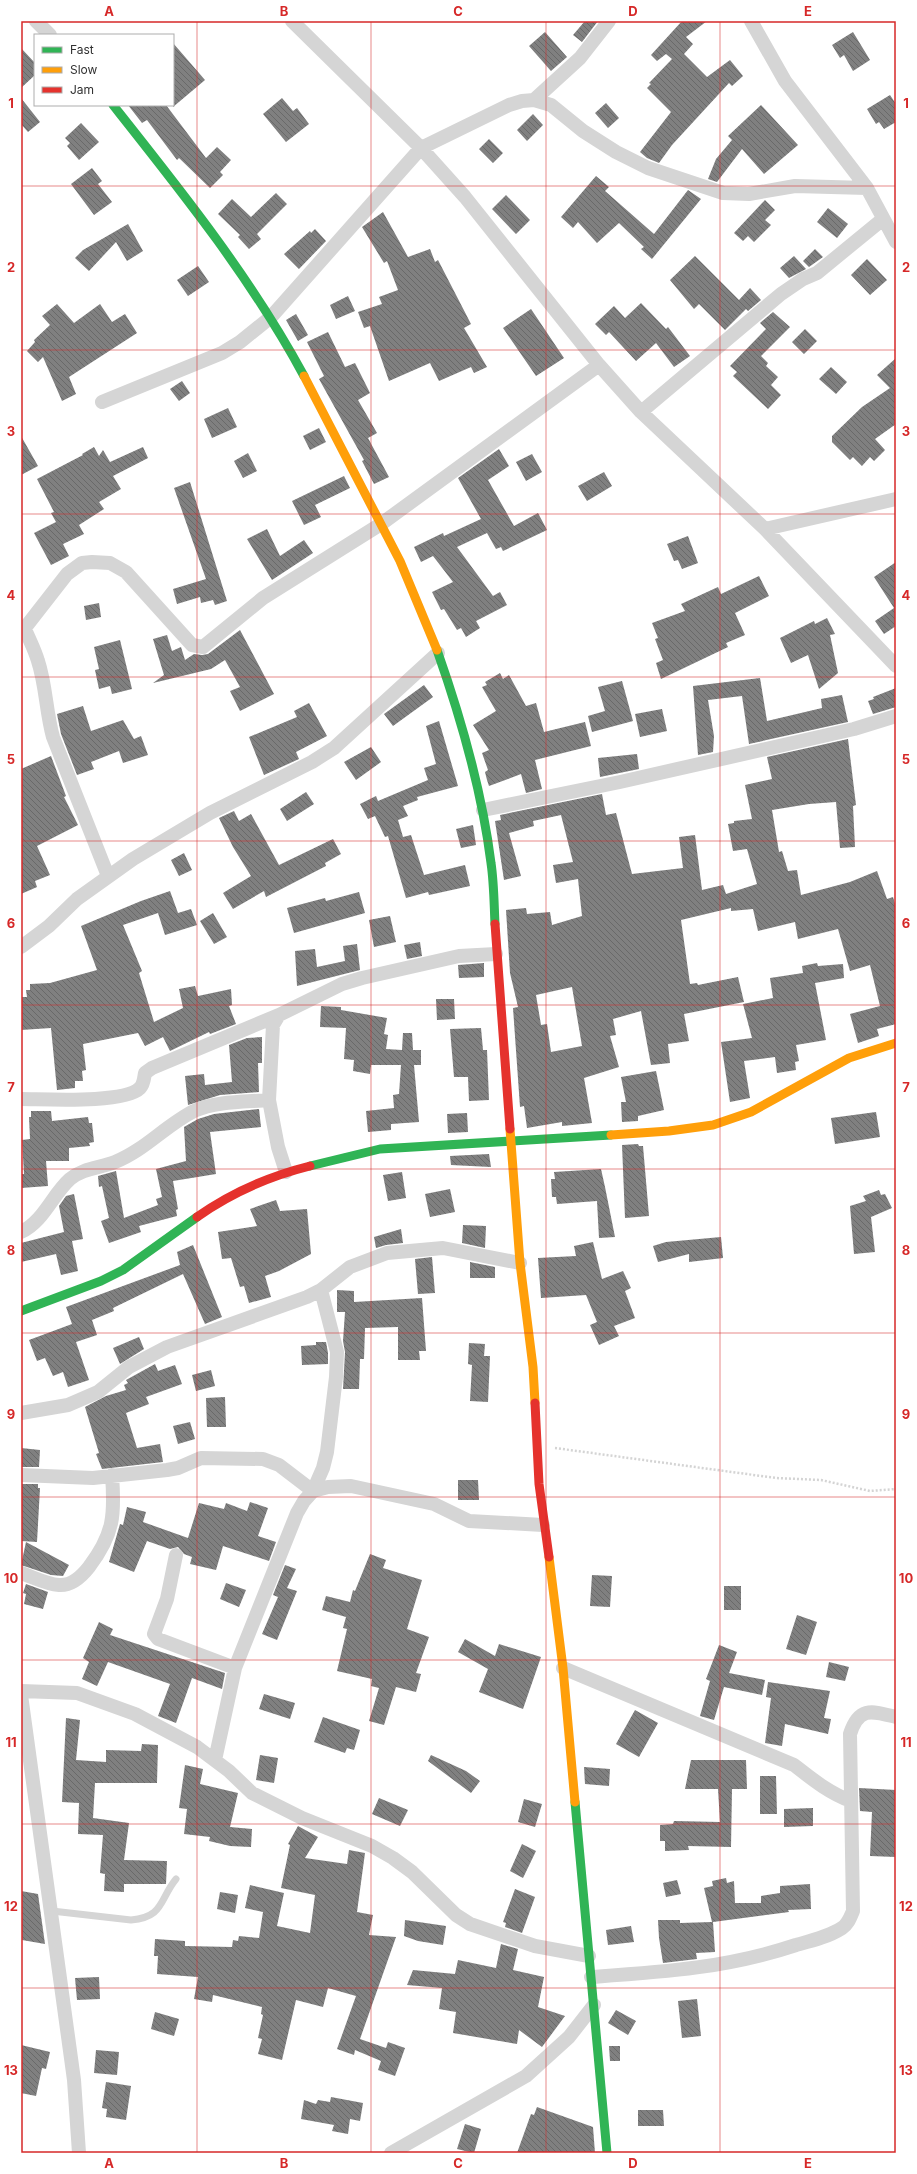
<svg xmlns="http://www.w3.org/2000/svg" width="917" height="2174" font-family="Inter,sans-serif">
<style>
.building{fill:url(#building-back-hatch);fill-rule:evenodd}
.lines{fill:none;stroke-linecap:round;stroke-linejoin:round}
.path{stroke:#d4d4d4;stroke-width:2.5;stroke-dasharray:2 2;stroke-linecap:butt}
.lane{stroke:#d5d5d5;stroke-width:7}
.street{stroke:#d5d5d5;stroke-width:14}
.fast{stroke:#30b455;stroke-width:9}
.slow{stroke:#ff9f0a;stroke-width:9}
.jam{stroke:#e5322d;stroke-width:9}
.grid{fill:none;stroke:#d62828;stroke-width:1;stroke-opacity:0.55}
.neatline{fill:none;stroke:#d62828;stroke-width:1.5}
.grid-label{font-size:13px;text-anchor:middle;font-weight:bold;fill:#d62828}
</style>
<defs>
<pattern id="building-back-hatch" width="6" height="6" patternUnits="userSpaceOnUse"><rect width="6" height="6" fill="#808080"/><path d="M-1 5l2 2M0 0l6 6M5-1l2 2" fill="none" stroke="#696969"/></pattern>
</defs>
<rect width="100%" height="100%" fill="#fff"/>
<path class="building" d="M585,21h13l-16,21 -9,-7z
M682,21h25l-21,16 7,7 -9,10 23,23 23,-17 13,16 -11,10 -3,-3 -57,62 -13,18 -12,-5 -7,-6 31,-40 -24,-24 4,-4 -2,-1 23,-24 -6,-5 -9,7 -6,-6z
M545,32l22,25 -16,14 -22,-25z
M853,32l17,28 -17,11 -9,-16 -4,3 -8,-13z
M173,43l32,37 -32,27z
M21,48l14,15v12l-14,13z
M890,95l6,9v18l-12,7 -5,-7 -3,2 -9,-15z
M21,98l19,24 -12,10 -7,-8z
M282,98l11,13 4,-3 12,16 -23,18 -23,-28z
M606,103l13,15 -11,10 -13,-15z
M128,105h38l40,53 11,-11 14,13 -11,12 3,3 -13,13 -31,-30 -2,2 -30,-40 -5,3z
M761,105l37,40 -34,29 -22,-25 -25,33 -9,-3 8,-20 16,-19 -4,-4z
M533,114l10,11 -16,16 -10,-11z
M81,123l18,19 -20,18 -12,-14 3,-3 -5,-5z
M489,139l14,14 -10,10 -14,-14z
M92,168l10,13 -4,3 14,18 -18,13 -23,-31z
M596,176l13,11 -4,4 49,43 34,-44 13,9 -49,60 -11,-10 3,-2 -25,-24 -22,20 -19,-21 -5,6 -12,-11z
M276,193l11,11 -30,30 4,5 -12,10 -11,-12 2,-2 -22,-21 14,-15 19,18z
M506,195l24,25 -14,14 -24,-25z
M765,200l10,10 -10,10 6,5 -17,17 -6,-6 -5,5 -9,-8z
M828,208l20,16 -11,14 -20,-16z
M383,212l25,45 22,-8 5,13 3,-2 33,64 -7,4 23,39 -13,6 -3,-6 -32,14 -9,-18 -41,18 -19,-55 -6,2 -6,-16 24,-8 -3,-7 19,-7 -11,-29 -3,2 -22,-36z
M128,224l15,27 -16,10 -11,-19 -27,29 -14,-13 8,-8z
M315,229l11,12 -27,28 -15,-15 26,-23 1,2z
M815,249l8,8 -14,10 -6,-6z
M695,256l44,44 11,-12 11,12 -13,11 -2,-2 -21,21 -26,-26 -5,5 -24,-29z
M794,256l12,13 -17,9 -9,-10z
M867,259l20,21 -17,15 -19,-20z
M198,266l11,16 -21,14 -11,-16z
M348,296l7,15 -19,8 -6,-14z
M641,303l25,26 2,-2 22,29 -16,11 -18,-24 -20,18 -27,-29 -3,3 -11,-11 19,-18 11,12z
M57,304l17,19 26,-19 12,18 13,-8 12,19 -68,44 7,17 -14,7 -19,-44 -5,5 -11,-11 8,-9 -1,-2 16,-15 -8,-9z
M531,309l33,49 -28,18 -33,-48z
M773,312l17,15 -29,29 7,7 -2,3 12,11 -7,8 10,10 -13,14 -35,-33 4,-4 -7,-6 36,-37 -6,-6z
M296,314l12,21 -10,6 -12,-21z
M805,329l12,12 -13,13 -12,-12z
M328,332l17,35 10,-4 15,30 -12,7 19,33 -9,5 21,39 -15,7 -12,-23 2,-1 -45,-81 5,-3 -17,-34z
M896,358v66l-21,15 10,11 -11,11 -4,-4 -8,9 -9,-9 -3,3 -18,-18v-6l30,-29 28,-19 -13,-13z
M831,367l16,15 -11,12 -17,-15z
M182,381l8,12 -11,8 -9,-12z
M228,408l9,19 -25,11 -8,-19z
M319,428l7,14 -16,8 -7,-14z
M21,436l17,30 -17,9z
M94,447l5,9 4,-6 7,12 33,-15 5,11 -35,18 8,13 -22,13 5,7 -25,16 5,9 -21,10 6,12 -18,9 -17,-32 22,-11 -5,-9 3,-1 -17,-33 46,-24 -1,-1z
M499,449l10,17 -21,14 26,46 24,-13 9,17 -44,21 -2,-4 -5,2 -9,-16 -30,14 36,49 7,-4 7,13 -31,16 4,7 -14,9 -5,-9 -4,2 -13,-21 -3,1 -9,-18 21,-10 -20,-26 -12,6 -7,-15 29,-14 1,3 37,-17 -23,-41z
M248,453l9,18 -14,7 -9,-17z
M532,454l10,18 -16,9 -10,-19z
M604,472l8,14 -25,15 -9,-15z
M344,476l6,12 -35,17 6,12 -17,8 -12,-24z
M190,482l37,119 -12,4 -2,-5 -12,3 -1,-6 -23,7 -4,-15 33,-10 -32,-91z
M267,529l13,27 24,-16 9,13 -41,27 -25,-41z
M688,536l10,27 -16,6 -4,-9 -4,1 -7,-17z
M896,562v64l-12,8 -9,-13 19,-13 -20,-31z
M759,576l10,20 -34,17 10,22 -19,8 2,4 -67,32 -5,-16 7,-3 -8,-21 3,-1 -6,-15 33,-12 -4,-7 37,-17 3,7z
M99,603l2,14 -15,3 -2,-14z
M827,618l8,16 -5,1 8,38 -19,16 -11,-34 -17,8 -11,-25 34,-17 1,3z
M240,630l34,64 -34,17 -10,-20 10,-4 -15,-27 -14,9 -58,14 11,-8 -11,-36 14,-4 5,16 9,-4 4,13 9,-6 8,1 6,-1z
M120,640l12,49 -20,5 -2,-8 -11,3 -4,-19 4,-1 -5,-22z
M500,673l3,6 6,-4 17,31 10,-3 8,29 41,-10 6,24 -56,14 7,29 -16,4 -5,-19 -32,12 -2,-6 -2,-8 3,-2 -6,-17 7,-3 -16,-25 23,-14 -14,-24 5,-2 -2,-3z
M760,678l7,43 55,-13 -1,-9 21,-4 6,27 -99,22 -7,-48 -34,4 6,36 -1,16 -15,3 -5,-69z
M622,681l11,40 -41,11 -4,-16 17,-5 -7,-24z
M424,685l9,12 -40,29 -9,-12z
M896,688v19l-23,7 -5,-13 6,-2 -1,-2z
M309,703l18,33 -31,16 3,7 -35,16 -15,-38 48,-20 -3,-6z
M83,706l8,25 32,-11 11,19 7,-3 7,19 -25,8 -4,-12 -28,11 3,7 -17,6 -16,-41 -4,-20z
M662,709l5,22 -27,6 -5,-23z
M439,721l19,65 -41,11 1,3 -15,6 5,10 -10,4 5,17 8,-2 13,40 41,-10 5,21 -41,9 -1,-3 -22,6 -18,-62 -3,1 -10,-21 -7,3 -8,-15 16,-8 2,5 50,-21 -4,-12 12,-4 -10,-38z
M848,739l8,66 -3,1 2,41 -15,1 -4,-46 -27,2 -37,6 7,42 3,-1 6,20 9,-1 4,25 49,-13 27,-11 10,28 6,-2 3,10v117l-19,5 2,7 -21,7 -8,-29 30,-8 -10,-41 -20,6 -12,-42 -40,10 -3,-17 -37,9 -5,-22 -22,2v-3l-50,12 9,64 7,-1 1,2 40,-8 6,25 -60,12 5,27 -21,3 2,19 -19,2 -10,-54 -28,8 3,16 -6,1 9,31 -35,11 8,45 -30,3v-4l-35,6 -3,-22 -4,1 -7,-99 5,-1 -8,-34 -4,-63 20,-2 1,6 23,-2 2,13 30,-9 -4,-37 -22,4 -3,-18 20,-3 -12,-47 -28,6 1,5 -25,7 12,43 -17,4 -9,-59 6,-1 -1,-5 102,-21 4,21 10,-2 16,61 51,-6 -4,-31 16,-2 7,55 21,-5 3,9 31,-10 -10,-35 -14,2 -5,-27 6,-1v-2l18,-2 -7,-34 27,-6 -5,-22zM572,987l10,59 -31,6 -4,-28 -6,1 -5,-30z
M371,747l10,15 -25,18 -12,-18z
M637,754l2,15 -39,8 -2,-19z
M51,756l15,40 -2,1 14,28 -41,21 13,29 -15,6 2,6 -16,7v-125z
M306,792l8,12 -27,17 -7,-12z
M234,811l5,10 12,-7 28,51 54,-26 8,15 -16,9 1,3 -60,31 -2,-6 -31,18 -10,-16 28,-17 -18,-29 -14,-29z
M473,825l3,20 -15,3 -5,-19z
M184,853l8,17 -13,6 -8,-16z
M170,891l8,22 13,-4 6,16 -32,10 -7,-22 -35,12 19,46 -3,2 15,49 29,-14 -4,-19 16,-3 3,10 33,-7 1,16 -3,1 7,18 -26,10 -1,-2 -39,19 -7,-14 -18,9 -7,-13 -55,11 3,26 -4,1 1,10h-8v7l-18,2 -6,-62 -30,2v-33h6l-1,-7h4v-6l20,-1 47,-13 -16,-44 60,-25z
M359,892l6,21 -71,20 -7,-25 38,-10 1,3z
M213,913l14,24 -13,7 -14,-23z
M390,916l6,26 -22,5 -5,-27z
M420,942l2,14 -15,3 -3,-14z
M357,944l3,26 -63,16 -2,-35 20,-2 2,18 28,-6 -2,-15z
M484,963v14l-25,1 -1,-13z
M817,963l1,3 25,-2 1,14 -29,5 11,57 -30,5 3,16 -4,1 1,8 -19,3 -2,-16 -31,4 6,37 -20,4 -9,-60 31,-4 -9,-34 30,-6 -3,-20 33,-5 -1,-7z
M436,999h18l1,20 -18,1z
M321,1006l20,1v3l46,8 -3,16 4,1 -2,14 16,1 1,-17h9l1,17h8v15h-7l5,57 -28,2v6l-23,2 -2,-21 28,-3 -1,-13 6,-1 2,-29h-30l-1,9 -17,-3 1,-11 -10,-1 2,-31 -26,-1z
M481,1028l2,22h4l2,50 -20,1 -1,-24h-14l-4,-48z
M262,1037v26h-4l1,29 -39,3 -32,10 -3,-29 19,-2 1,11 27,-3 -3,-37 18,-7z
M656,1071l8,39 -26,6v5l-16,1 -1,-20h5l-5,-25z
M259,1109l2,18 -51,5 6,42 -43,7 5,28 -2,1 1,6 -38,10 2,6 -32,11 -8,-22 8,-3 -7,-32 -3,1 -1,-11 18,-5 8,47 34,-13 -2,-6 6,-2 -6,-28 30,-8 -2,-34 14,-8 16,-5z
M31,1111h20l1,10 36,-4 1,6h3l2,19 -5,1 1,3 -21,2v13h-23l2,25 -27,2v-14h3l-2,-34 8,-1 -1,-22h2z
M876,1112l4,25 -45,7 -4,-26z
M467,1113l1,19 -20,1 -1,-19z
M638,1144l1,2h4l6,70 -24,2 -3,-73z
M489,1154l2,13 -40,-2 -1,-9z
M601,1169l4,18 10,50 -16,1 -2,-37 -40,3 -1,-7h-4l-1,-18h4l-1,-7z
M402,1172l4,26 -18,3 -5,-26z
M450,1189l5,23 -25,5 -5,-23z
M879,1190l2,5 4,-1 7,14 -21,9 4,35 -21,2 -4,-48 16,-5 -3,-5z
M74,1194l9,45 -11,2 6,30 -17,4 -5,-21 -35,8v-19l43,-11 -5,-26 7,-10z
M276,1200l4,11 27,-2 4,45 -32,17 -14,5 6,21 -22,6 -5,-17 -4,1 -9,-29 -9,1 -4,-27 39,-6 -7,-17z
M463,1225l23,1 -1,22 -23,-5z
M401,1229l2,14 -17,2 -10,3 -2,-11z
M721,1237l2,21 -34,4v-8l-31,8 -5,-16 13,-4z
M593,1242l9,37 21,-8 8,17 -6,3 10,27 -21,8 5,10 -20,9 -9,-20 7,-3 -11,-27 -45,3 -3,-40 38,-2 -2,-10z
M193,1245l29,72 -17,7 -22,-50 -70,34 1,3 -22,9 5,15 -21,7 13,38 -21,7 -5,-15 -10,4 -8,-18 -8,3 -8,-21 43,-16 -6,-17 114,-42 -3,-13z
M432,1257l3,36 -17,1 -3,-35z
M470,1262l25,5v11h-25z
M337,1290l17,1v11l68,-4 4,53h-7l1,9h-22v-33l-33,1 -1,31h-4l-1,30h-16l2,-37 -2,-11 2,-29h-8z
M139,1337l5,12 -24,15 -7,-16z
M316,1342h10l2,11v11l-26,1 -1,-19 15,-1z
M469,1343l16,1 -1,12h6l-2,46 -18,-1 2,-36 -4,-1z
M155,1364l3,7 17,-6 7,19 -36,13 3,7 -23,9 11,35 23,-4 3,18 -61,7 -6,-15 3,-1 -14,-46 21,-11 20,-6 -2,-5 4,-2 -2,-3z
M211,1370l4,16 -19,5 -4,-16z
M225,1397l1,30h-19l-1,-29z
M190,1422l5,17 -17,5 -5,-18z
M21,1448l19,2 -1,17h-18z
M458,1480h20l1,20h-21z
M21,1484h17v4h2l-3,54 -16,-1z
M250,1502l18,6 -10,28 18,6 -7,19 -46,-15 -7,24 -26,-6 2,-7 -8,-3 -6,-7 -8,2 -23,-8 -13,31 -25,-10 11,-38 3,1 4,-18 19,5 -3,10 45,16 11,-35 25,6 2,-6 21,8z
M26,1542l43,23 -6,11 -12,-1 -30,-10z
M370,1554l16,6 -3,8 39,12 -15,49 22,8 -13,36 5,1 -5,18 -20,-5 -12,38 -15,-4 10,-33 -8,-2 1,-7 -35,-8 10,-42 -4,-1 3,-11 -24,-7 4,-14 24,6 3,-12 2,1z
M285,1565l11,4 -9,19 10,3 -20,49 -15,-6 16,-37 -5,-2z
M592,1575l20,1 -2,31 -20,-1z
M226,1583l20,7 -7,17 -19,-8z
M26,1584l22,8 -5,17 -19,-5 2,-10 -3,-1z
M724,1586h17v24h-17z
M797,1615l20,7 -11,33 -20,-6z
M99,1622l14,7 -3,6 115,38 -3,16 -30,-11 -16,45 -18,-7 12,-32 -62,-22 -11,24 -15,-7 7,-17 -6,-4z
M465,1639l30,17 4,-12 42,13 -18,52 -44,-17 9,-23 -30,-17z
M719,1645l18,7 -8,21 36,7 -3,15 -38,-8 -10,33 -14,-4 10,-35 -4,-2z
M829,1662l20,5 -4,14 -19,-4z
M768,1682l62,9 -6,27 7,1 -3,15 -43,-10 -3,22 -17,-3 6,-45 -5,-1z
M264,1694l31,9 -5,16 -31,-10z
M635,1710l23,13 -19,34 -23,-13z
M323,1717l37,13 -6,20 -7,-2 -2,5 -31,-11z
M66,1718l14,2 -4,40 30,2v-12l35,1 1,-7 16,1 -1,38h-62l-2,35 36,5 -5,37 43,1 -1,23h-42v8l-20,-1 1,-17 -5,-1 3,-38 -25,-1 1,-31 -17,-1z
M260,1755l18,3 -4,25 -18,-3z
M431,1755l35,16 14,10 -9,12 -43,-32z
M691,1760h55l1,29h-15l-1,58 -43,-1 1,4 -24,1v-10h-5v-16l13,-1 1,-3 46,1 -2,-33h-33z
M185,1765l18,4 -3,15 38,9 -8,34 22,2 -1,18 -21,-1 -21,-5 1,-4 -26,-3 3,-25 -8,-1z
M584,1767l26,2 -1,17 -24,-2z
M760,1776h16l1,38h-17z
M859,1788l37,2v67l-26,-1 2,-44 -12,-1z
M379,1798l29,12 -8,16 -28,-12z
M524,1799l18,5 -7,23 -17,-5z
M813,1808v18l-29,1v-18z
M298,1826l20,11 -13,21 42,6 2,-14 16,3 -8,59 16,3 -4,20 27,2 -36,102 26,9 2,-6 17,6 -10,28 -17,-6 3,-9 -26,-11 -1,5 -17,-6 19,-53 -28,-8 -5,19 -27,-7 -14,60 -24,-6 4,-15 -4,-1 5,-23 -2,-1 1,-7 -49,-12 -1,7 -18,-3 4,-22 -41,-3 1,-18h-4l1,-17 30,2v5l47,1 1,-7 5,1 1,-5 20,2 4,-26 -18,-4 5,-23 34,8 -7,33 33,7 5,-38 -34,-7 9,-43 -2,-1z
M522,1844l14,7 -13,27 -13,-7z
M726,1878l1,5 7,-2 1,22h26v-7l19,-3v-7l30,-2 1,25 -23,1 1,2 -76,10 2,30 -19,1 1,6 -34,4 -4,-25 -1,-18h22v3l32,-1 -8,-34 9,-2 -1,-5z
M677,1880l4,14 -15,3 -3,-14z
M515,1889l20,8 -13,36 -17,-6 1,-4 -3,-1z
M21,1891l17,3 7,50 -23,-4z
M220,1892l18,3 -3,18 -18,-4z
M405,1920l41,6 -3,19 -25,-4 -14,-5z
M631,1926l3,16 -26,3 -2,-15z
M501,1944l17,5 -5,21 31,7 -6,30 27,9 -23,31 -23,-17 -2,14 -64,-11 3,-21 -17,-3 3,-21 -35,-3 6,-15 42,4 3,-14 38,8z
M99,1977l1,22 -23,1 -2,-22z
M697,1999l4,37 -19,2 -4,-37z
M616,2010l20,11 -8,14 -20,-12z
M155,2012l24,7 -5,17 -23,-7z
M21,2045l29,7 -4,17 -4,-1 -6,28 -15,-3z
M609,2046h11v15h-10z
M96,2050l23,2 -2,23 -23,-2z
M106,2082l25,4 -5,34 -20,-3 1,-8 -5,-1z
M331,2097l32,6 -3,18 -10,-2 -2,15 -16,-3 2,-6 -33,-6 3,-19 12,4 2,-4 12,2z
M537,2107l56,20 2,26h-78l14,-39 3,1z
M638,2110h25l1,16h-26z
M465,2124l16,5 -7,24 -17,-4z"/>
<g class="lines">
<path class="path" d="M555,1448l221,30 45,2 49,11 26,-2"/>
<path class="lane" d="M52,1911l79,9c33,-3 28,-20 45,-41"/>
<path class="street" d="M36,21l14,14
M292,21l129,127 44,49 134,168 42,47 124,117 131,137
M751,21l34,60 82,107 29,54
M534,100l46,-42 29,-37
M102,402l120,-49 18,-11 31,-25 150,-169 88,-43 13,-4 12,-1 17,5 32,26 33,21 32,16 75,25 26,1 46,-8 72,2
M641,412l140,-118 22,-15 14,-6 66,-54
M765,529l131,-30
M25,629c4,10 10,21 13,32 8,24 8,51 15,76l55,139
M21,633l46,-59 15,-11 10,-1 18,1 16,9 66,73 11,2 60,-49 118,-74 218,-159
M483,810l137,-28 234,-53 42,-13
M21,947l28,-21 28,-27 56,-40 77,-46 102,-51 22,-14 104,-95
M21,1099c24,0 103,5 119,-11 4,-4 4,-10 5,-15l7,-5 127,-53
M286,1172l-8,-25 -9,-47 4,-75 6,-10 63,-31 20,-6 97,-22 37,-2
M21,1232c23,-11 31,-37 49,-53 13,-11 30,-11 45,-17 30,-12 51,-37 79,-51 22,-10 52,-9 75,-11
M21,1413l47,-8 30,-13 31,-25 38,-20 140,-50 14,-7 29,-23 37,-14 56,-5 77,15
M21,1475l72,3 74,-8 11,-2 23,-10 62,1 16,6 34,26 10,-23 4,-16 9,-75 1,-25 -16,-62
M176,1555l-9,44 -13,35 4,5 77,29
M21,1573c12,4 25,11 38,12 13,1 23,-9 30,-18 25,-33 26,-52 23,-92
M563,1668l231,97c18,14 35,28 57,36
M21,1691l56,2 58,21 62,33 32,24 23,22 50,25 70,28 21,12 19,14 44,43 14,9 65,22 54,10
M21,1695l53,385 5,73
M215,1760l20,-92 62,-155 7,-12 9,-10 15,-4 23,-1 83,18 35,17 74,4
M591,1977c72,-5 136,-9 205,-32 15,-4 32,-8 46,-17 6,-4 8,-10 11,-17l-3,-177c9,-28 22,-23 46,-17
M391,2153l135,-77 43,-39 25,-32"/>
<path class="fast" d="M113,105c69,87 138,173 191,271
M437,650c24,68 45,141 54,213 3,20 3,41 4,61
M310,1166l70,-17 231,-14
M21,1311l80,-30 22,-11 74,-53
M575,1802l32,351"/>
<path class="slow" d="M304,376l96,185 37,89
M510,1129l10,134 13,104 2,36
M611,1135l58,-4 44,-6 38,-13 98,-54 47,-15
M549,1557l14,111 12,134"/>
<path class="jam" d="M495,924l15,205
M197,1217c34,-24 73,-41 113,-51
M535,1403l4,81 10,73"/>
</g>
<path class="grid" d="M197,21v2132M371,21v2132M546,21v2132M720,21v2132M21,186h875M21,350h875M21,514h875M21,677h875M21,841h875M21,1005h875M21,1169h875M21,1333h875M21,1497h875M21,1660h875M21,1824h875M21,1988h875"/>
<rect width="917" height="2174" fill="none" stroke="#ffffff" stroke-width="44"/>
<rect x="34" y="34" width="140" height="72" fill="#ffffff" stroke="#adadad"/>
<rect x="42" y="47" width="20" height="6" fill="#30b455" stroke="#adadad"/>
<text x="70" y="54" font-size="12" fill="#313131">Fast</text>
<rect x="42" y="67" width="20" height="6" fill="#ff9f0a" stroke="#adadad"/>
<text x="70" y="74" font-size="12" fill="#313131">Slow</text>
<rect x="42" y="87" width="20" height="6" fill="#e5322d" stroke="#adadad"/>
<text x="70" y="94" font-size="12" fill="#313131">Jam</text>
<rect x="22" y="22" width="873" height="2130" class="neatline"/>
<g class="grid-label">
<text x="109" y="16">A</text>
<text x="284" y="16">B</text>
<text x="458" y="16">C</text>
<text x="633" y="16">D</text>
<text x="808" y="16">E</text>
<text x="11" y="108">1</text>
<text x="906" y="108">1</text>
<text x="11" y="272">2</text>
<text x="906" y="272">2</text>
<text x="11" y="436">3</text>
<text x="906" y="436">3</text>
<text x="11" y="600">4</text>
<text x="906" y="600">4</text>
<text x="11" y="764">5</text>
<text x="906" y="764">5</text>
<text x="11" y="928">6</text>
<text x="906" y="928">6</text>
<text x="11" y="1092">7</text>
<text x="906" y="1092">7</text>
<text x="11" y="1255">8</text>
<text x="906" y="1255">8</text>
<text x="11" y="1419">9</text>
<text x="906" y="1419">9</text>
<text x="11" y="1583">10</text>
<text x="906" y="1583">10</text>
<text x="11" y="1747">11</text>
<text x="906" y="1747">11</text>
<text x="11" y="1911">12</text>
<text x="906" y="1911">12</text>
<text x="11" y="2075">13</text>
<text x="906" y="2075">13</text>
<text x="109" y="2168">A</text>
<text x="284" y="2168">B</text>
<text x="458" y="2168">C</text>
<text x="633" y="2168">D</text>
<text x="808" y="2168">E</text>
</g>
</svg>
